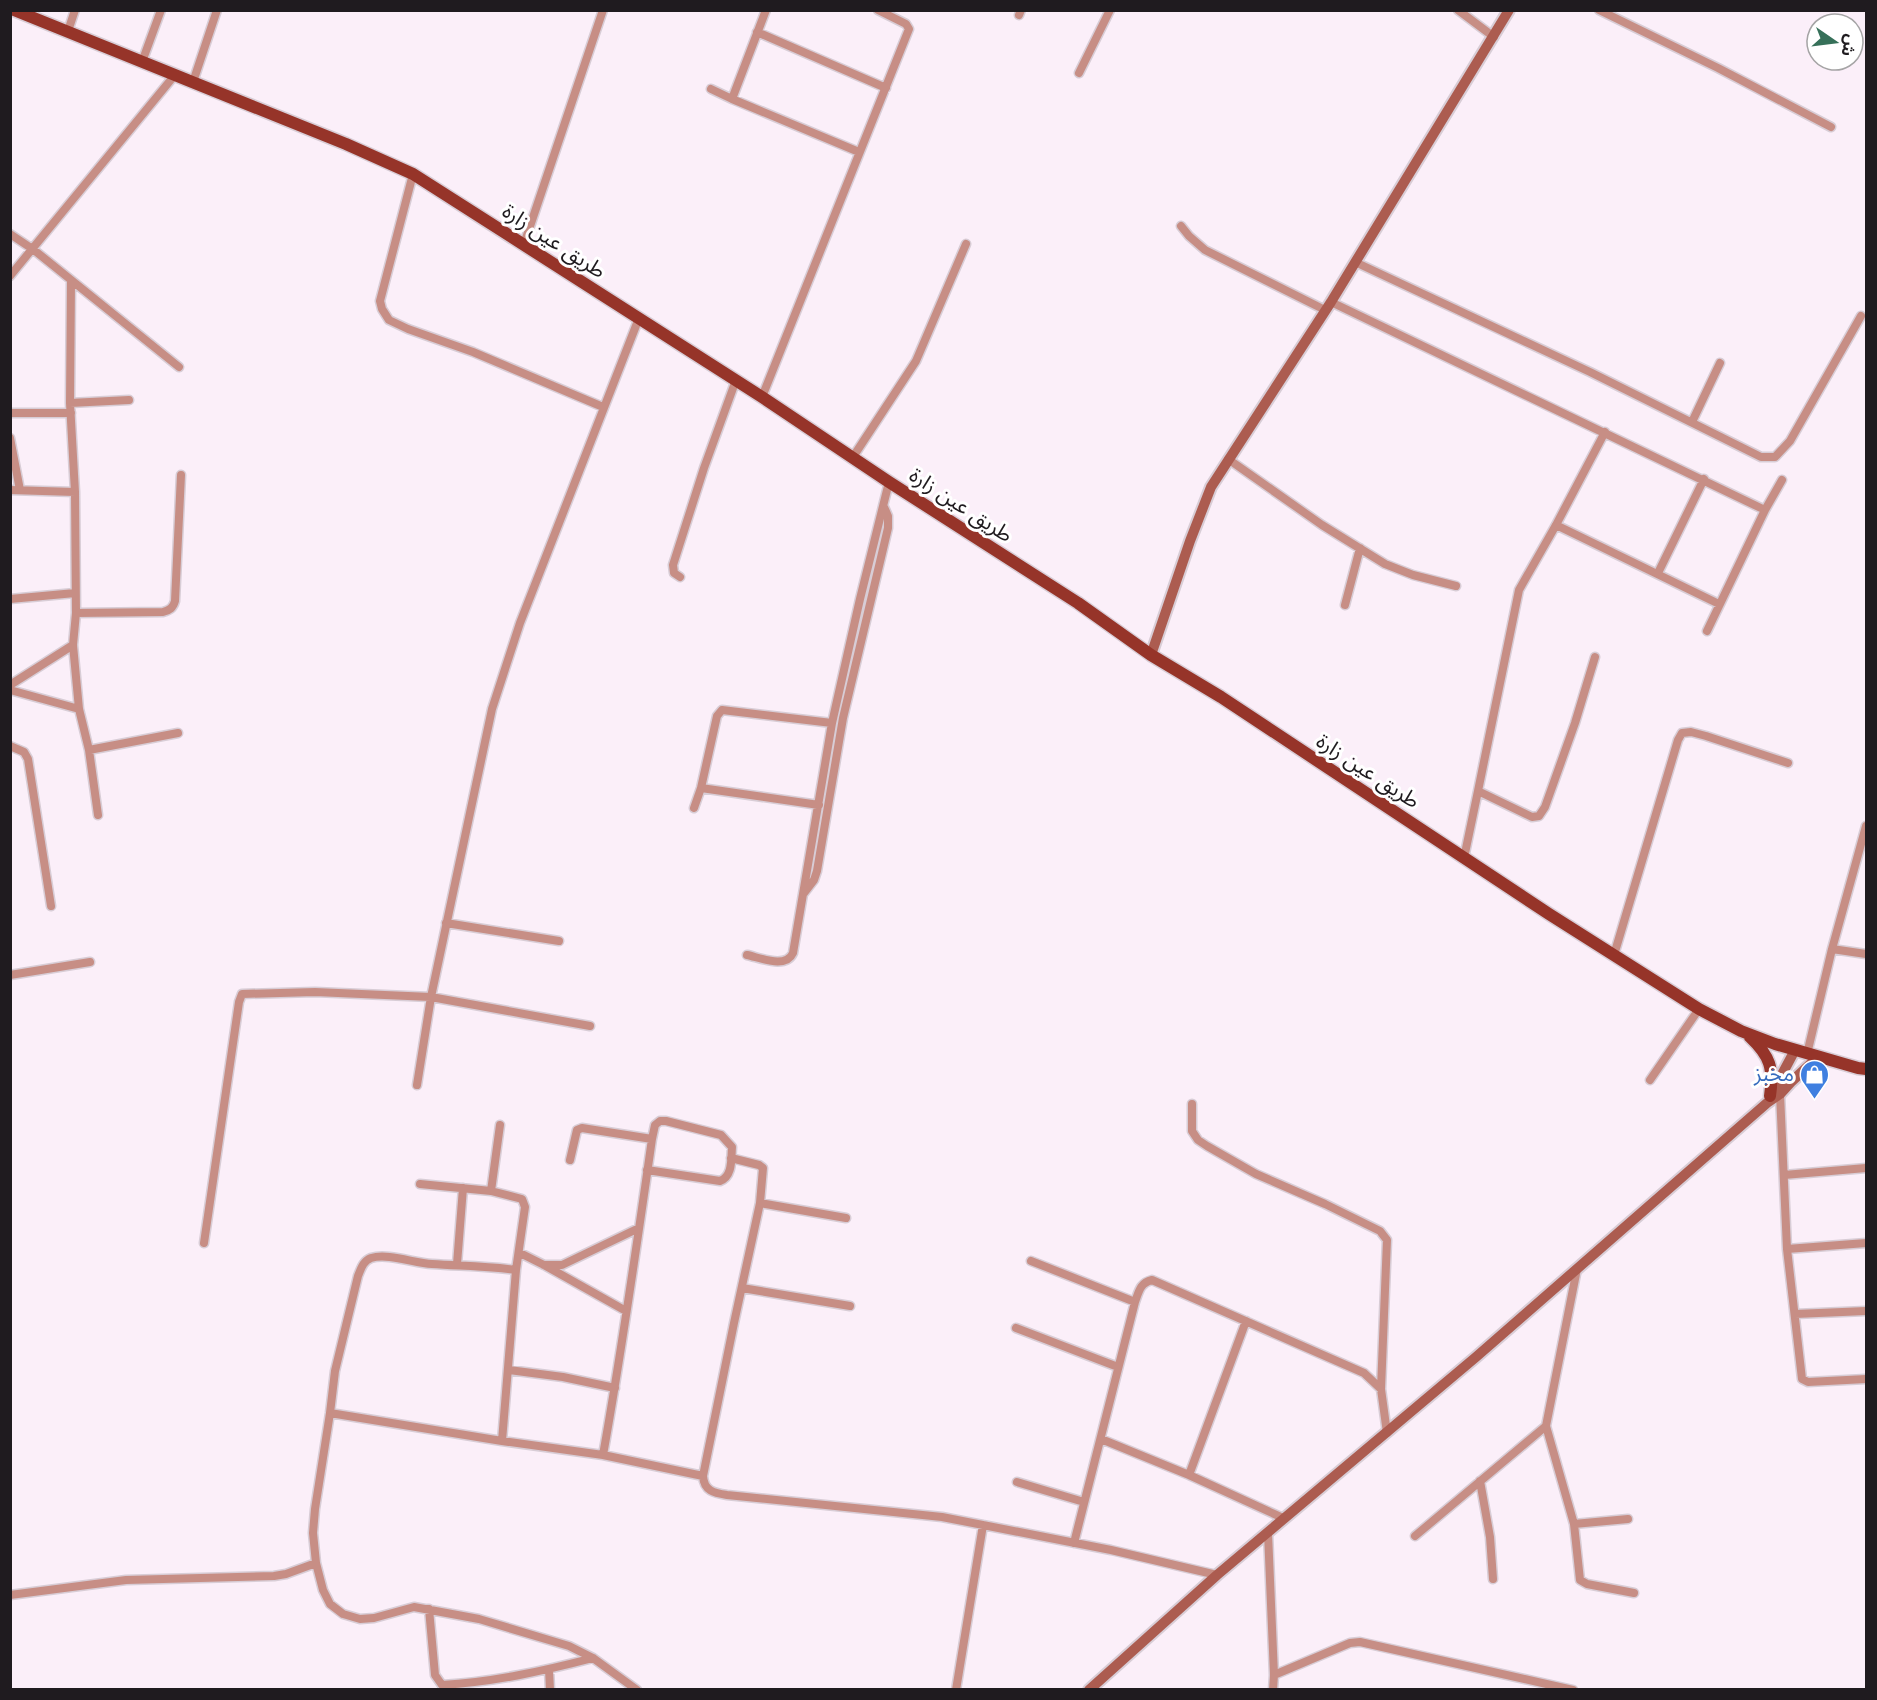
<svg xmlns="http://www.w3.org/2000/svg" width="1877" height="1700" font-family="Arial,'Noto Sans Arabic',sans-serif">
<style>
.lines{fill:none;stroke-linecap:round;stroke-linejoin:round}
.street-casing{stroke:#d8cdd6;stroke-width:11}
.secondary-casing{stroke:#d8cdd6;stroke-width:14}
.primary-casing{stroke:#d8cdd6;stroke-width:15}
.street{stroke:#c78e85;stroke-width:8}
.secondary{stroke:#ac5c50;stroke-width:10}
.primary{stroke:#963429;stroke-width:12}
.labels{text-anchor:middle;stroke-width:6;stroke-linejoin:round;paint-order:stroke}
.street-label{font-size:21px;fill:#1f1b1f;stroke:#fff}
.shop-label{font-size:21px;fill:#366cbe;stroke:#fff;text-anchor:end}
</style>
<rect width="100%" height="100%" fill="#fbeff9"/>
<g class="lines">
<defs>
<path id="street" d="M766,10l-34,89 127,53
M1458,10l36,27
M1599,10l119,58 113,59
M1019,15l2,-5
M68,31l7,-21
M757,32l129,56
M142,62l19,-52
M1079,73l31,-63
M193,82l24,-72
M711,89l21,10
M413,174l-33,127 2,8 7,11 19,9 65,23 130,55
M1181,226l8,10 16,14 120,60
M10,234l24,16 145,117
M524,244l79,-234
M1355,262l235,110 171,85h14l15,-16 71,-125
M10,276l164,-200
M71,281l-1,122 5,89 1,121 -3,32 6,64 10,41 9,65
M1331,302l434,208
M762,397l147,-368 -3,-5 -28,-14
M70,403l59,-3
M10,413h61
M1692,422l28,-59
M10,438l10,52
M853,457l63,-96 50,-117
M1228,459l94,66 63,39 28,11 43,11
M10,490l65,2
M1556,525l163,79
M1658,573l46,-94
M680,577l-6,-4 -1,-8 31,-97 32,-88
M10,599l65,-6
M1345,605l15,-57
M76,613l87,-1c7,-2 10,-4 12,-11l6,-126
M1707,631l58,-121 17,-30
M10,685l63,-40
M10,690l69,19
M10,746l14,6 4,7 23,147
M89,750l89,-17
M701,788l118,17
M1478,791l41,-201 37,-65 49,-93
M694,808l7,-20 16,-72 5,-6 110,13
M1464,858l14,-67 54,26 7,-1 6,-9 30,-84 20,-66
M804,893l10,-13 3,-9 26,-153 45,-190v-12l-4,-9
M446,923l113,18
M1832,949l34,5
M747,955c14,3 39,14 46,-2l39,-230 28,-124 29,-117
M1614,955l64,-215 4,-7 9,-1 15,4 82,27
M10,975l80,-13
M1807,1054l25,-105 34,-123
M1650,1080l49,-71
M417,1085l14,-88 61,-288 28,-86 119,-305
M1780,1094l7,155 15,130 6,3 58,-3
M1192,1104v27l6,9 9,6 49,28 69,30 55,27 7,9 -6,149
M731,1158l28,7 4,3 -3,35 -26,120 -31,153c1,15 11,17 24,19l215,22 169,33 106,25
M570,1160l7,-30 5,-2 70,11
M1784,1175l82,-7
M420,1184l71,7 31,8 3,8 -9,63 -14,171
M491,1191l9,-66
M760,1203l86,15
M204,1243l35,-241 3,-8 73,-2 116,5 159,29
M1787,1249l79,-6
M520,1253l24,12 82,46
M1031,1261l104,41
M457,1264l6,-76
M544,1265h18l77,-37
M1577,1269l-31,157 28,98 6,56 7,4 47,9
M516,1270c-28,-4 -56,-4 -84,-6 -18,-1 -44,-11 -61,-6 -8,3 -10,11 -13,18l-23,95 -5,42 -15,96 -2,24 3,30 7,27 7,14 13,10 17,5 14,-1 40,-11 65,12 90,27 24,12 44,32
M742,1288l108,18
M1795,1314l71,-3
M1016,1328l102,39
M509,1370l54,7 52,11
M330,1413l172,28 101,14 100,21
M1101,1439l88,36 94,43
M603,1455c19,-105 34,-211 49,-316l3,-14 5,-4h6l55,14 11,12c-1,12 1,29 -12,34l-73,-11
M1189,1475l57,-154
M1480,1481l10,56 3,42
M1017,1482l67,20
M1574,1524l54,-5
M1268,1533l6,142 -1,15
M1415,1536l131,-110
M1074,1543l61,-241c4,-11 5,-19 17,-22l212,93 17,16 6,44
M10,1595l116,-15 148,-4 12,-2 30,-11
M429,1609l6,66 7,10c52,-3 101,-14 151,-27
M549,1669l1,21
M1274,1675l76,-32 10,-1 213,48
M956,1690l27,-165"/>
<path id="secondary" d="M1151,655l39,-114 21,-54 120,-185 178,-292
M1771,1095l24,-45
M1089,1690l128,-115 259,-218 291,-254 13,-9 11,-12 27,-25"/>
<path id="primary" d="M14,10l332,134 67,30 349,223 127,85 189,121 73,52 70,42 328,217 150,95 42,22 34,13 83,24 8,1
M1750,1037c20,19 24,31 20,59"/>
</defs>
<use href="#street" class="street-casing"/>
<use href="#secondary" class="secondary-casing"/>
<use href="#primary" class="primary-casing"/>
<use href="#street" class="street"/>
<use href="#secondary" class="secondary"/>
<use href="#primary" class="primary"/>
</g>
<defs>
<symbol id="shop-pin" viewBox="-11 -11 22 30"><path d="M0 17L-7.5 6A9.5 9.5 0 1 1 7.5 6Z" fill="#3f7fe0" stroke="#fff"/><path d="M-5-2.5h2.3a2.7 3.5 0 0 1 5.4 0H5L5.5 6h-11ZM-1.5-2.5h3a1.5 2.3 0 0 0-3 0Z" fill="#fff"/></symbol>
</defs>
<g fill-rule="evenodd">
<use href="#shop-pin" x="1798" y="1058" width="33" height="45"/>
</g>
<g class="labels">
<g class="street-label">
<text transform="translate(554 241) rotate(33)" y="7">طريق عين زارة</text>
<text transform="translate(961 505) rotate(33)" y="7">طريق عين زارة</text>
<text transform="translate(1368 771) rotate(33)" y="7">طريق عين زارة</text>
</g>
<g class="shop-label">
<text x="1794" y="1081">مخبز</text>
</g>
</g>
<rect width="1877" height="1700" fill="none" stroke="#1f1b1f" stroke-width="24"/>
<g transform="translate(1835 42) rotate(104)"><circle r="28" fill="#ffffff" stroke="#a5a4a5" stroke-width="1.5"/>
<path d="M0-4.5L10 22L0 15L-10 22Z" fill="#367059"/>
<text y="-9" font-size="16" font-weight="bold" text-anchor="middle" fill="#1f1b1f">ش</text>
</g>
</svg>
